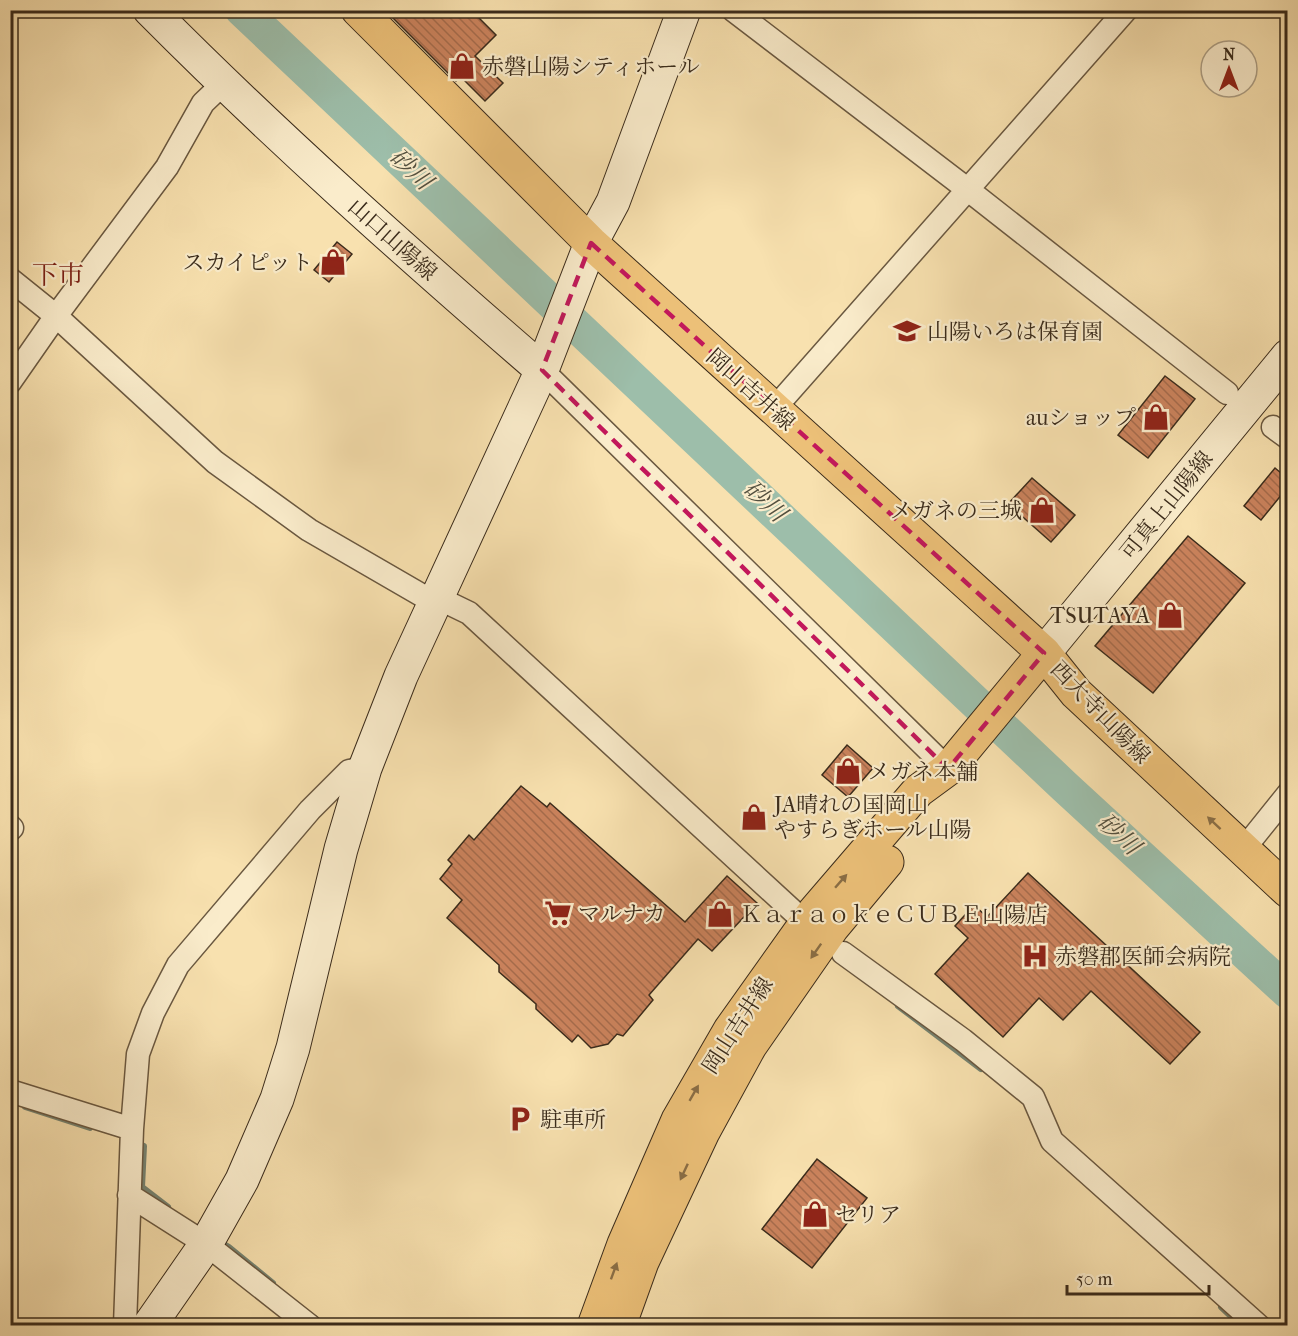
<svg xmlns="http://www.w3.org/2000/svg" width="1298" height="1336" font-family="'IM FELL French Canon','Noto Serif JP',serif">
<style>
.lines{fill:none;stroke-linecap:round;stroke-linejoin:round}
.stream{stroke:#758371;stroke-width:6}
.river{stroke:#9dbeaa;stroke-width:34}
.building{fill:url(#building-back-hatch);stroke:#3a2b1b;stroke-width:1.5}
.street-casing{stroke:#6a5840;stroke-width:25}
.secondary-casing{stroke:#3a2b1b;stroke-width:35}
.primary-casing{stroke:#3a2b1b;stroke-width:35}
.street{stroke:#faeccb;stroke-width:22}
.secondary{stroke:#faeccb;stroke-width:33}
.primary{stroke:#ecc078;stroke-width:33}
.oneway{fill:#8a6e45}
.marked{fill:none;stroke:#c2185b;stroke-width:4.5;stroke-dasharray:12 8;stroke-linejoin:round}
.labels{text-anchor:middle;stroke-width:4.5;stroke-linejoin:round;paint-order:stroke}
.poi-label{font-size:22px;fill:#3a2b1b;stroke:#faeccb;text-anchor:start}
.street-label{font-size:22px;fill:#3a2b1b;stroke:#faeccb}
.water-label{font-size:24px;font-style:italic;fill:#53503f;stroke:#faeccb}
.quarter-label{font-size:26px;fill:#7a1f14;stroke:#faeccb}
</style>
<defs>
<pattern id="building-back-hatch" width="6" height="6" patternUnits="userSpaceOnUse" patternTransform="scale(1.5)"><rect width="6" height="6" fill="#ca825c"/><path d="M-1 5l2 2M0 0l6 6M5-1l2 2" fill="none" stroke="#a56b4b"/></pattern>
</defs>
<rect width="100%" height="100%" fill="#f8e1af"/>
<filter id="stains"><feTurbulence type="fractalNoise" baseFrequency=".00333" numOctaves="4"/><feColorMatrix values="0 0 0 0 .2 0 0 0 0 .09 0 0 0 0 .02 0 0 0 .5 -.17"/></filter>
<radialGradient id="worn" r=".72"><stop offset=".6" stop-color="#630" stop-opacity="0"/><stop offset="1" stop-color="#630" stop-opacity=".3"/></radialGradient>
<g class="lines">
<path class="stream" d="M898,1006l83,63
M25,1107l65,21
M137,1143l7,3 -2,41 26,20
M219,1241l10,6 44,36
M1221,1307l20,19
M315,1318l10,8"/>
<path class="river" d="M242,10l822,776 224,206"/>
</g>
<path class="building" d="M385,10h86l25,25 -21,21 28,27 -18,18 -24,-24 -5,4z
M337,242l15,12 -23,28 -15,-12z
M1165,376l30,23 -47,59 -30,-23z
M1275,468l12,10v10l-26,32 -17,-14z
M1032,478l43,37 -24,27 -43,-38z
M1188,536l57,47 -92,110 -58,-47z
M847,745l26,23 -25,29 -26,-22z
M521,786l26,21 3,-4 135,119 42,-46 30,27 -45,48 -14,-12 -49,56 4,5 -30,36 -6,-2 -9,10 -17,4 -13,-13 -6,7 -36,-33v-5l-37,-32v-7l-52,-47 15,-18 -22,-21 12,-15 -4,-4 21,-25 5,5z
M1028,873l172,159 -30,32 -79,-73 -28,29 -24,-22 -36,39 -68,-63 33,-36 -13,-12 19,-21 13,12z
M817,1159l50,39 -55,70 -50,-39z"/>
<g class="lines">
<defs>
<path id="street" d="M733,10l234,179 260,204
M10,279l46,37 159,146 94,68 114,66 15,2 31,15 326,300
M542,370l406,399
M10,382l46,-66 111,-149 36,-64 20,-19
M773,410l353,-400
M1273,427l15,11
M10,826l2,2 -2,2
M1243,850l45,-56
M843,953l120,87 70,57 19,44 207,185
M10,1091l122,38
M129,1195l77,49 104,82
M125,1326l7,-197 6,-75 15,-41 25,-48 132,-155 39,-39 16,-3"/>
<path id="secondary" d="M150,10c125,126 258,244 392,360
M1044,653l244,-297
M149,1326l57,-82 36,-64 35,-81 16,-51 48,-199 24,-81 36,-92 141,-306 49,-127 22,-41 71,-192"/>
<path id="primary" d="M358,10l233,233 453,410 32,40 212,198
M594,1326l30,-82 54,-124 52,-90 84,-118 104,-121 30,-22 96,-116
M619,1326l23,-64 61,-130 47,-86 82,-118 55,-66"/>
</defs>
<use href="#street" class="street-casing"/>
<use href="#secondary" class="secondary-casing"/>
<use href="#primary" class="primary-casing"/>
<use href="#street" class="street"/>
<use href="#secondary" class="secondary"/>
<use href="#primary" class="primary"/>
</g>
<defs><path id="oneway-solid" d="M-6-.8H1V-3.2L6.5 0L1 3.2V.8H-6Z" transform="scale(1.5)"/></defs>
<g class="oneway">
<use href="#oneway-solid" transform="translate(1214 823) rotate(-137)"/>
<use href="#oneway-solid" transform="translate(841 881) rotate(-49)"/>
<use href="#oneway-solid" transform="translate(816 951) rotate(125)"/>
<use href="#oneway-solid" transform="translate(694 1093) rotate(-60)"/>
<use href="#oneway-solid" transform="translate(684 1172) rotate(115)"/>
<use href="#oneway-solid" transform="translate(614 1271) rotate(-70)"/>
</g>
<path class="marked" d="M591,243l453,410 -96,116 -406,-399z"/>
<defs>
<symbol id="shop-bare" viewBox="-9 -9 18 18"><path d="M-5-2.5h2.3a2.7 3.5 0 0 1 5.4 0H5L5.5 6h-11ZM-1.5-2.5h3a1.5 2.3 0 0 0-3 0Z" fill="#8f2418" stroke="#faeccb" stroke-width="2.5" paint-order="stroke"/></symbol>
<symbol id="school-bare" viewBox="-9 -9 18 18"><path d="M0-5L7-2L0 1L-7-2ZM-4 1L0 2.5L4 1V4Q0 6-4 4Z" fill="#8f2418" stroke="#faeccb" stroke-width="2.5" paint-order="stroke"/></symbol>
<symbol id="supermarket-bare" viewBox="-9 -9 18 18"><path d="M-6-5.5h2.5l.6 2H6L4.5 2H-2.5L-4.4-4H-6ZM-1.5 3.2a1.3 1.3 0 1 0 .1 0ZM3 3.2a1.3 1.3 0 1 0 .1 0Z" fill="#8f2418" stroke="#faeccb" stroke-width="2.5" paint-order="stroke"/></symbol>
<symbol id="hospital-bare" viewBox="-9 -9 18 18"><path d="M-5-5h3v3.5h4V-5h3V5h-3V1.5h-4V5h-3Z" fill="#8f2418" stroke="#faeccb" stroke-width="2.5" paint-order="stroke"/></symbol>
<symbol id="parking-bare" viewBox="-9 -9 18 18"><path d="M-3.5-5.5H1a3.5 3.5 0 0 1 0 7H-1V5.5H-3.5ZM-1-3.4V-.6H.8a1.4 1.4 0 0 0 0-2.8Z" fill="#8f2418" stroke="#faeccb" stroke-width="2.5" paint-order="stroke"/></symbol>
</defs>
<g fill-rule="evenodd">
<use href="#shop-bare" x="443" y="47" width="38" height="38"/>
<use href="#shop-bare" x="314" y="243" width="38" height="38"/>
<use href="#school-bare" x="888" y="312" width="38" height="38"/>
<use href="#shop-bare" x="1137" y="398" width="38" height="38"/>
<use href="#shop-bare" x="1023" y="491" width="38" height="38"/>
<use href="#shop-bare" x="1151" y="596" width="38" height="38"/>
<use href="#shop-bare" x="829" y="752" width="38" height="38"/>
<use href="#shop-bare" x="735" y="798" width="38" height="38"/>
<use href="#supermarket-bare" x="539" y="894" width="38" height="38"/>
<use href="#shop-bare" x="701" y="895" width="38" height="38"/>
<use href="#hospital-bare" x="1016" y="937" width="38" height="38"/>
<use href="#parking-bare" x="501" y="1100" width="38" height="38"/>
<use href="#shop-bare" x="796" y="1195" width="38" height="38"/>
</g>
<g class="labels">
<g class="poi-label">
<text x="482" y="74">赤磐山陽シティホール</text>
<text x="313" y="270" text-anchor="end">スカイピット</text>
<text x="927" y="339">山陽いろは保育園</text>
<text x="1136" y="425" text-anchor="end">auショップ</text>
<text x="1022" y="518" text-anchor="end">メガネの三城</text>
<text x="1150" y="623" text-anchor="end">TSUTAYA</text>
<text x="868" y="779">メガネ本舗</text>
<text x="774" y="812">JA晴れの国岡山<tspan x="774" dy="25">やすらぎホール山陽</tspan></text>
<text x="578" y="921">マルナカ</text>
<text x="740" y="922">ＫａｒａｏｋｅＣＵＢＥ山陽店</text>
<text x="1055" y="964">赤磐郡医師会病院</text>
<text x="540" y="1127">駐車所</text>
<text x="835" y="1222">セリア</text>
</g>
<g class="street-label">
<text transform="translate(393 239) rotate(42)" y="8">山口山陽線</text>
<text transform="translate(751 389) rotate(42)" y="8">岡山吉井線</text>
<text transform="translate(1166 505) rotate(-51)" y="8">可真上山陽線</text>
<text transform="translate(1101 712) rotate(46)" y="8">西大寺山陽線</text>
<text transform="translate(737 1025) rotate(-57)" y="8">岡山吉井線</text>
</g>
<g class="water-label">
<text transform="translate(411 169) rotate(43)" y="8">砂川</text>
<text transform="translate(765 501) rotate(43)" y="8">砂川</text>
<text transform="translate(1119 834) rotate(43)" y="8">砂川</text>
</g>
<g class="quarter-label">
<text x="58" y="284">下市</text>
</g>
</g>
<rect width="1298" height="1336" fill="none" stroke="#f8e1af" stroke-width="36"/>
<rect x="12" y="12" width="1274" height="1312" fill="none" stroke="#3a2b1b" stroke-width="3"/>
<rect x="18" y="18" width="1262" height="1300" fill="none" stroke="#3a2b1b" stroke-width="1.5"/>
<g transform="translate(1229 69)"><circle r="28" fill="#faeccb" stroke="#ad9f85" stroke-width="1.5"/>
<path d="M0-4.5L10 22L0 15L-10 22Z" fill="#8f2418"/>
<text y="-9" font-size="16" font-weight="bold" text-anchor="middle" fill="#3a2b1b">N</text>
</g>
<path d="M1067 1285v9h142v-9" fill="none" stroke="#3a2b1b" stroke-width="3"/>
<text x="1076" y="1285" font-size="18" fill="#3a2b1b" stroke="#faeccb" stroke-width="4.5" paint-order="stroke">50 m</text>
<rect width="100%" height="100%" filter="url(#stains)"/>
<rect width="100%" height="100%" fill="url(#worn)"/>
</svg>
